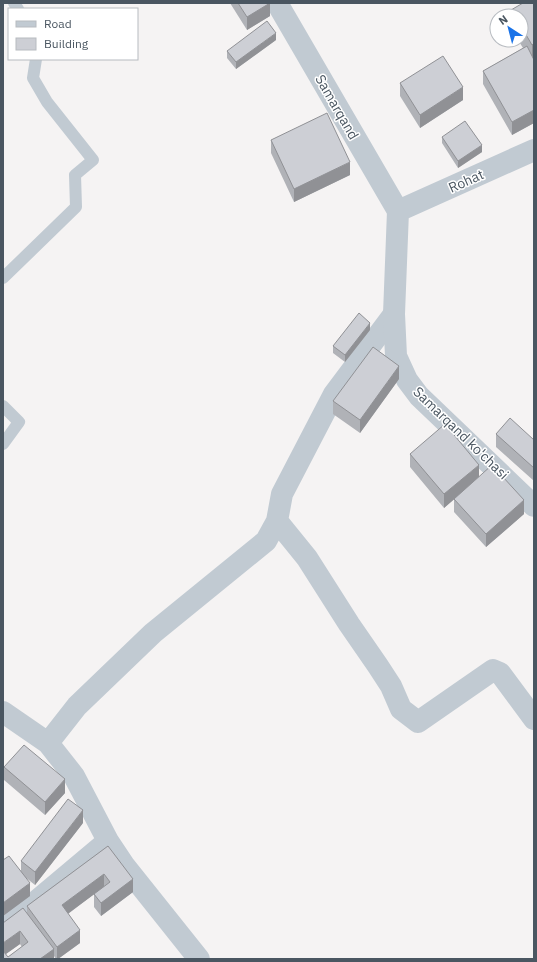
<svg xmlns="http://www.w3.org/2000/svg" width="537" height="962" font-family="'IBM Plex Sans',sans-serif">
<style>
.lines{fill:none;stroke-linecap:round;stroke-linejoin:round}
.service{stroke:#c1cad2;stroke-width:12}
.minor{stroke:#c1cad2;stroke-width:22}
.tertiary{stroke:#c1cad2;stroke-width:22}
.wall{fill:#b0b2b7;fill-rule:evenodd}
.shaded-wall{fill:#909195}
.building{fill:#cdcfd5;stroke:#909195}
.labels{text-anchor:middle;stroke-width:3;stroke-linejoin:round;paint-order:stroke}
.street-label{font-size:14px;fill:#4a5661;stroke:#fff}
</style>
<rect width="100%" height="100%" fill="#f5f3f3"/>
<g class="lines">
<path class="service" d="M14,3l4,6
M3,278l73,-71 -1,-32 18,-15 -46,-58 -14,-24 3,-19
M3,406l16,16 -16,22"/>
<path class="minor" d="M277,521l30,37 42,66 29,42 13,20 10,23 17,13 75,-52 7,3 34,46
M3,712l45,31 26,33 34,65 16,24 75,94
M48,743l29,-37 76,-73 113,-92 11,-20 5,-27 52,-100 60,-80
M3,929l105,-88"/>
<path class="tertiary" d="M277,3l121,208
M398,211l-4,103 2,42 11,24 12,16 115,110
M398,211l136,-61"/>
</g>
<path class="wall" d="M230,3h40v13l-23,14z
M534,3v120l-22,12 -29,-51v-13l40,-23 -5,-8h3v-24h-10v-6z
M276,40l-40,29 -9,-11v-7z
M400,83l63,17 -43,28 -20,-32z
M442,137l40,15 -24,16 -16,-25z
M271,140l79,35 -56,27 -23,-49z
M534,219v21l-1,-2v-18z
M370,330l-25,32 -12,-9v-7z
M399,379l-39,54 -27,-19v-13z
M496,434l38,6v41l-38,-34z
M410,454l69,22 45,38 -38,33 -32,-35v-13l-10,9 -34,-41z
M4,767l61,26 -20,22 -41,-35z
M83,823l-48,62 -10,-8 5,19 -27,20v-56l18,11v-10z
M108,846l25,46 -32,24 -7,-9v-13l-26,20 12,29 -22,16h-2l-2,-3v3h-51l24,-46v-7zM20,944l2,3 -14,10 -2,-3z"/>
<path class="shaded-wall" d="M270,3v13l-23,14v-13z
M276,33v7l-40,29v-7z
M534,43v18l-2,2v-18z
M463,87v13l-43,28v-13z
M534,110v13l-22,12v-13z
M482,145v7l-24,16v-7z
M350,162v13l-56,27v-13z
M370,323v7l-25,32v-7z
M399,366v13l-39,54v-13z
M479,465v13l-35,30v-14z
M524,500v14l-38,33v-13z
M65,779v14l-20,22v-13z
M83,810v13l-48,62v-13z
M104,874v13l-42,31v-13z
M133,879v13l-32,24v-13z
M30,883v13l-27,20v-13z
M80,930v13l-22,16h-1v-12z
M20,931v13l-17,12v-13z
M54,949v10h-14z"/>
<path class="building" d="M238,3h32l-23,14z
M523,3h11v40l-2,2 -11,-19v-10h-6l-4,-6z
M267,21l9,12 -40,29 -9,-11z
M527,46l7,14v50l-22,12 -29,-51z
M443,56l20,31 -43,28 -20,-32z
M327,113l23,49 -56,27 -23,-49z
M465,121l17,24 -24,16 -16,-24z
M359,313l11,10 -25,32 -12,-9z
M373,347l26,19 -39,54 -27,-19z
M510,418l24,22v28l-38,-34z
M445,424l34,41 -35,29 -34,-40z
M492,465l32,35 -38,34 -32,-35z
M24,745l41,34 -20,23 -41,-35z
M68,799l15,11 -48,62 -14,-11z
M108,846l25,33 -32,24 -7,-9 16,-12 -6,-8 -42,31 18,25 -23,17 -30,-41z
M9,856l21,27 -27,20v-43z
M23,908l31,41 -14,10h-37v-8l5,6 20,-15 -8,-11 -17,12v-20z"/>
<g class="labels">
<g class="street-label">
<text transform="translate(337 107) rotate(60)" y="5">Samarqand</text>
<text transform="translate(466 181) rotate(-24)" y="5">Rohat</text>
<text transform="translate(461 433) rotate(44)" y="5">Samarqand ko'chasi</text>
</g>
</g>
<rect width="537" height="962" fill="none" stroke="#4a5661" stroke-width="8"/>
<rect x="8" y="8" width="130" height="52" fill="#ffffff" stroke="#b7bbc0"/>
<rect x="16" y="21" width="20" height="6" fill="#c1cad2" stroke="#b7bbc0"/>
<text x="44" y="28" font-size="12" fill="#4a5661">Road</text>
<rect x="16" y="38" width="20" height="12" fill="#cdcfd5" stroke="#b7bbc0"/>
<text x="44" y="48" font-size="12" fill="#4a5661">Building</text>
<g transform="translate(509 28) rotate(324)"><circle r="19" fill="#ffffff" stroke="#b7bbc0"/>
<path d="M0-3L7 15L0 10L-7 15Z" fill="#1a73e8"/>
<text y="-6" font-size="11" font-weight="bold" text-anchor="middle" fill="#4a5661">N</text>
</g>
</svg>
